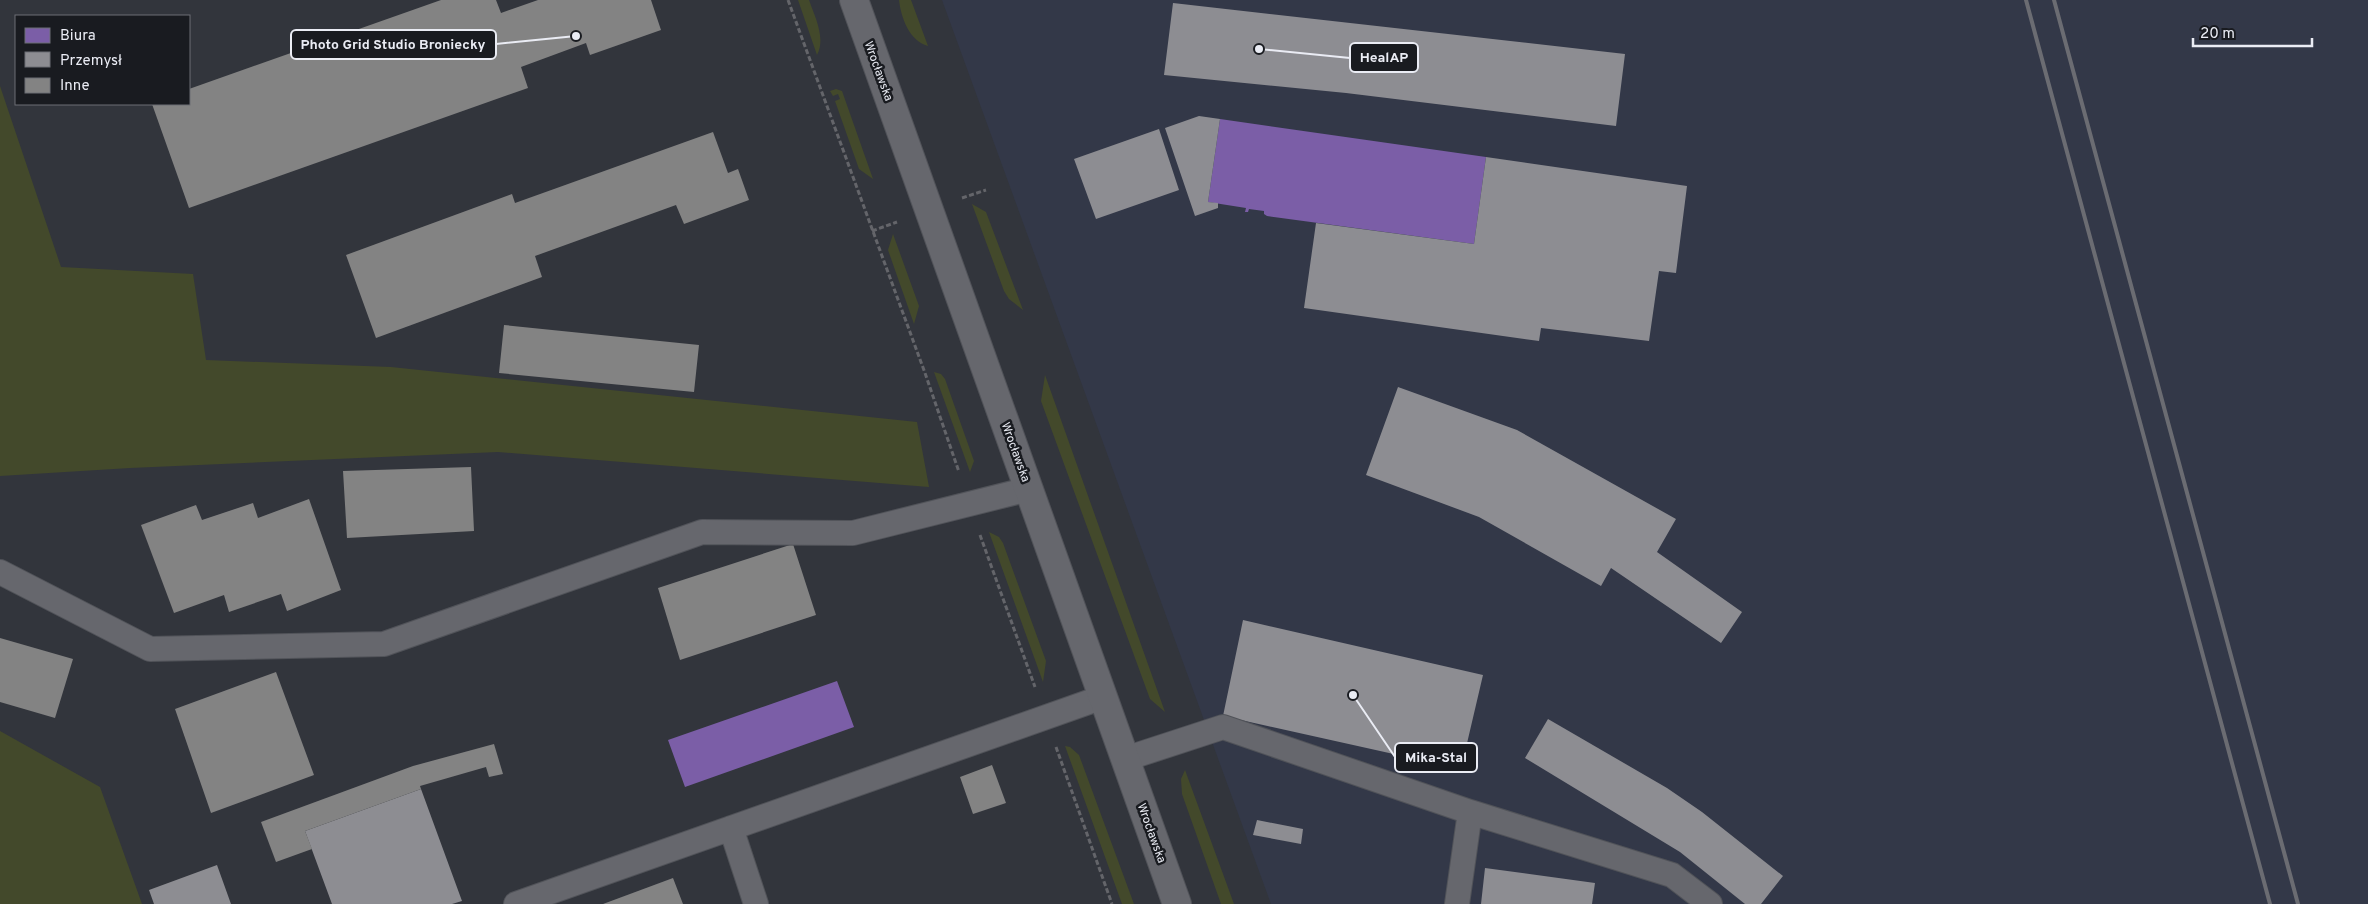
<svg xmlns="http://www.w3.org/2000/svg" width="2368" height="904" font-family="Overpass,sans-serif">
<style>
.built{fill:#333848}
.green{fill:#43492b}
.offices{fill:#7b5ea7}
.industry{fill:#8d8d92}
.building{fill:#838383}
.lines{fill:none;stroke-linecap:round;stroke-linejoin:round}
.lane-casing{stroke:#515359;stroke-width:26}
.secondary-casing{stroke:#515359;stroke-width:30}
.path{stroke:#64656a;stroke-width:3;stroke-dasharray:5 2.5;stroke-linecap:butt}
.lane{stroke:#66676d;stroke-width:24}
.secondary{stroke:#66676d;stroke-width:28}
.rail{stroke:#6b6c72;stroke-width:4}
.labels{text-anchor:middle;stroke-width:5;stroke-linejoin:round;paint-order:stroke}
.street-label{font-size:12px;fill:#eaecf4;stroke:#191b20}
.leader{fill:none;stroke:#eaecf4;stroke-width:2}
.callout-dot{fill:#eaecf4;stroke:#191b20;stroke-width:2}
.callout{fill:#191b20;stroke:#eaecf4;stroke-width:2}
.callout-label{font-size:14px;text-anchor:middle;font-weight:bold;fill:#eaecf4}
</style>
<rect width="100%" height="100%" fill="#32353c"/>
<path class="built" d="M942,0h1426v904h-1097z"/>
<path class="green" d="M798,0h11c6,17 17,38 8,55z
M899,0h12l17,46c-19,-5 -27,-29 -29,-46z
M0,86l61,181 132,7 13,86 185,7 526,55 12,65 -431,-35 -368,16 -130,8z
M836,89l6,2 31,88 -14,-10 -24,-68 5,-2 -2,-5 -5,2 -3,-5z
M972,204l14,8 37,98 -14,-11 -5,-8z
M893,234l26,72 -5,18 -26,-74z
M934,372l7,2 4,5 29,82 -4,11z
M1045,375l120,337 -15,-13 -109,-298z
M989,532l10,5 4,6 43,118 -3,21z
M0,731l100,56 42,117h-142z
M1065,746l5,1 9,8 55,149h-12z
M1185,770l49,134h-13l-39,-110 -1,-15z"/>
<path class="offices" d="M1220,119l266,38 -12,87 -207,-28 -3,-2v-3l-15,-2 -1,3h-3l1,-4 -38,-6z
M837,681l17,46 -169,60 -17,-47z"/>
<path class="industry" d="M1173,3l452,51 -9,72 -270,-33 -182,-18z
M1199,116l21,3 -12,83 10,1v5l-23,8 -30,-88z
M1159,129l20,61 -83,29 -22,-60z
M1486,157l201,29 -11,87 -17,-2 -10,70 -108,-13 -2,13 -235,-33 12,-85 158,21z
M1398,387l119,43 159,89 -19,33 85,60 -21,31 -110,-75 -10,18 -122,-69 -113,-42z
M1243,620l240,55 -22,94 -238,-53z
M1548,719l119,69 35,24 81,64 -22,28h-16l-65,-52 -155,-94z
M421,789l41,112 -10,3h-120l-27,-73z
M1257,820l46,9 -2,15 -48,-9z
M217,865l14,39h-77l-5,-14z
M1485,868l110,15 -3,21h-111z"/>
<path class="building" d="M441,0h55l5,13 37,-13h113l10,30 -71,25 -4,-12 -65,24 7,21 -339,120 -37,-104h37v-15z
M713,132l15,41 10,-4 11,31 -65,24 -8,-19 -141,51 7,21 -166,61 -30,-83 166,-61 3,9z
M504,325l195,20 -5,47 -195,-19z
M471,467l3,64 -127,7 -4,-67z
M309,499l32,91 -54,21 -6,-17 -52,18 -5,-17 -50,18 -33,-88 55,-20 6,15 51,-17 5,15z
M793,544l23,71 -136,45 -22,-72z
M0,638l73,21 -18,59 -55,-16z
M276,672l38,103 -103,38 -36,-104z
M494,744l9,30 -14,3 -3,-10 -66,19 1,3 -116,42 7,18 -36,13 -15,-40 152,-56z
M992,765l14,38 -33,11 -13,-37z
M673,878l10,26h-80z"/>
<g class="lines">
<defs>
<path id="lane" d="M0,572l150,77 234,-5 318,-112 151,1 176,-44
M1125,759l98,-32 247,85
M731,828l25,76
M516,904l587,-207
M1457,904l13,-92 202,63 38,29"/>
<path id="secondary" d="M854,0l323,904"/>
</defs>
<use href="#lane" class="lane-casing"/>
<use href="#secondary" class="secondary-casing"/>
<path class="path" d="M788,0l137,373 34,99
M962,198l24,-8
M872,231l25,-9
M980,535l55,152
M1056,747l56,157"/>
<use href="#lane" class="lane"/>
<use href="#secondary" class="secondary"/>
<path class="rail" d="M2026,0l244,904
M2054,0l244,904"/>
</g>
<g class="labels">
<g class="street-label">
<text transform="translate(879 71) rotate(70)" y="4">Wrocławska</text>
<text transform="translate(1016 452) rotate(70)" y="4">Wrocławska</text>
<text transform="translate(1152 833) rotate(70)" y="4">Wrocławska</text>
</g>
</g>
<path class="leader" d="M576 36L496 44M1259 49L1350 58M1353 695L1395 757"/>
<g class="callout-dot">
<circle cx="576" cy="36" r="5"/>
<circle cx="1259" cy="49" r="5"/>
<circle cx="1353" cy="695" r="5"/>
</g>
<g class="callout">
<rect x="291" y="30" width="205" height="29" rx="5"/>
<rect x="1350" y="43" width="68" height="29" rx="5"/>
<rect x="1395" y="743" width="82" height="29" rx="5"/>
</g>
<g class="callout-label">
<text x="393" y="49">Photo Grid Studio Broniecky</text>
<text x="1384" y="62">HealAP</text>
<text x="1436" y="762">Mika-Stal</text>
</g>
<rect x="15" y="15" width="175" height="90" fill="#191b20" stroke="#6d6f75"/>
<rect x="25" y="28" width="25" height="15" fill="#7b5ea7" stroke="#6d6f75"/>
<text x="60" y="40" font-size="15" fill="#eaecf4">Biura</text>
<rect x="25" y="52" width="25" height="15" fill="#8d8d92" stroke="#6d6f75"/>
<text x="60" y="65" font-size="15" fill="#eaecf4">Przemysł</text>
<rect x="25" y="78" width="25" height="15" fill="#838383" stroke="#6d6f75"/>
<text x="60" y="90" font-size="15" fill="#eaecf4">Inne</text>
<path d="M2193 38v8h119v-8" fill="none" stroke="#eaecf4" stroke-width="2.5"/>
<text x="2200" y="38" font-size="15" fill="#eaecf4" stroke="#191b20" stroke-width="4" paint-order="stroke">20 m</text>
</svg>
